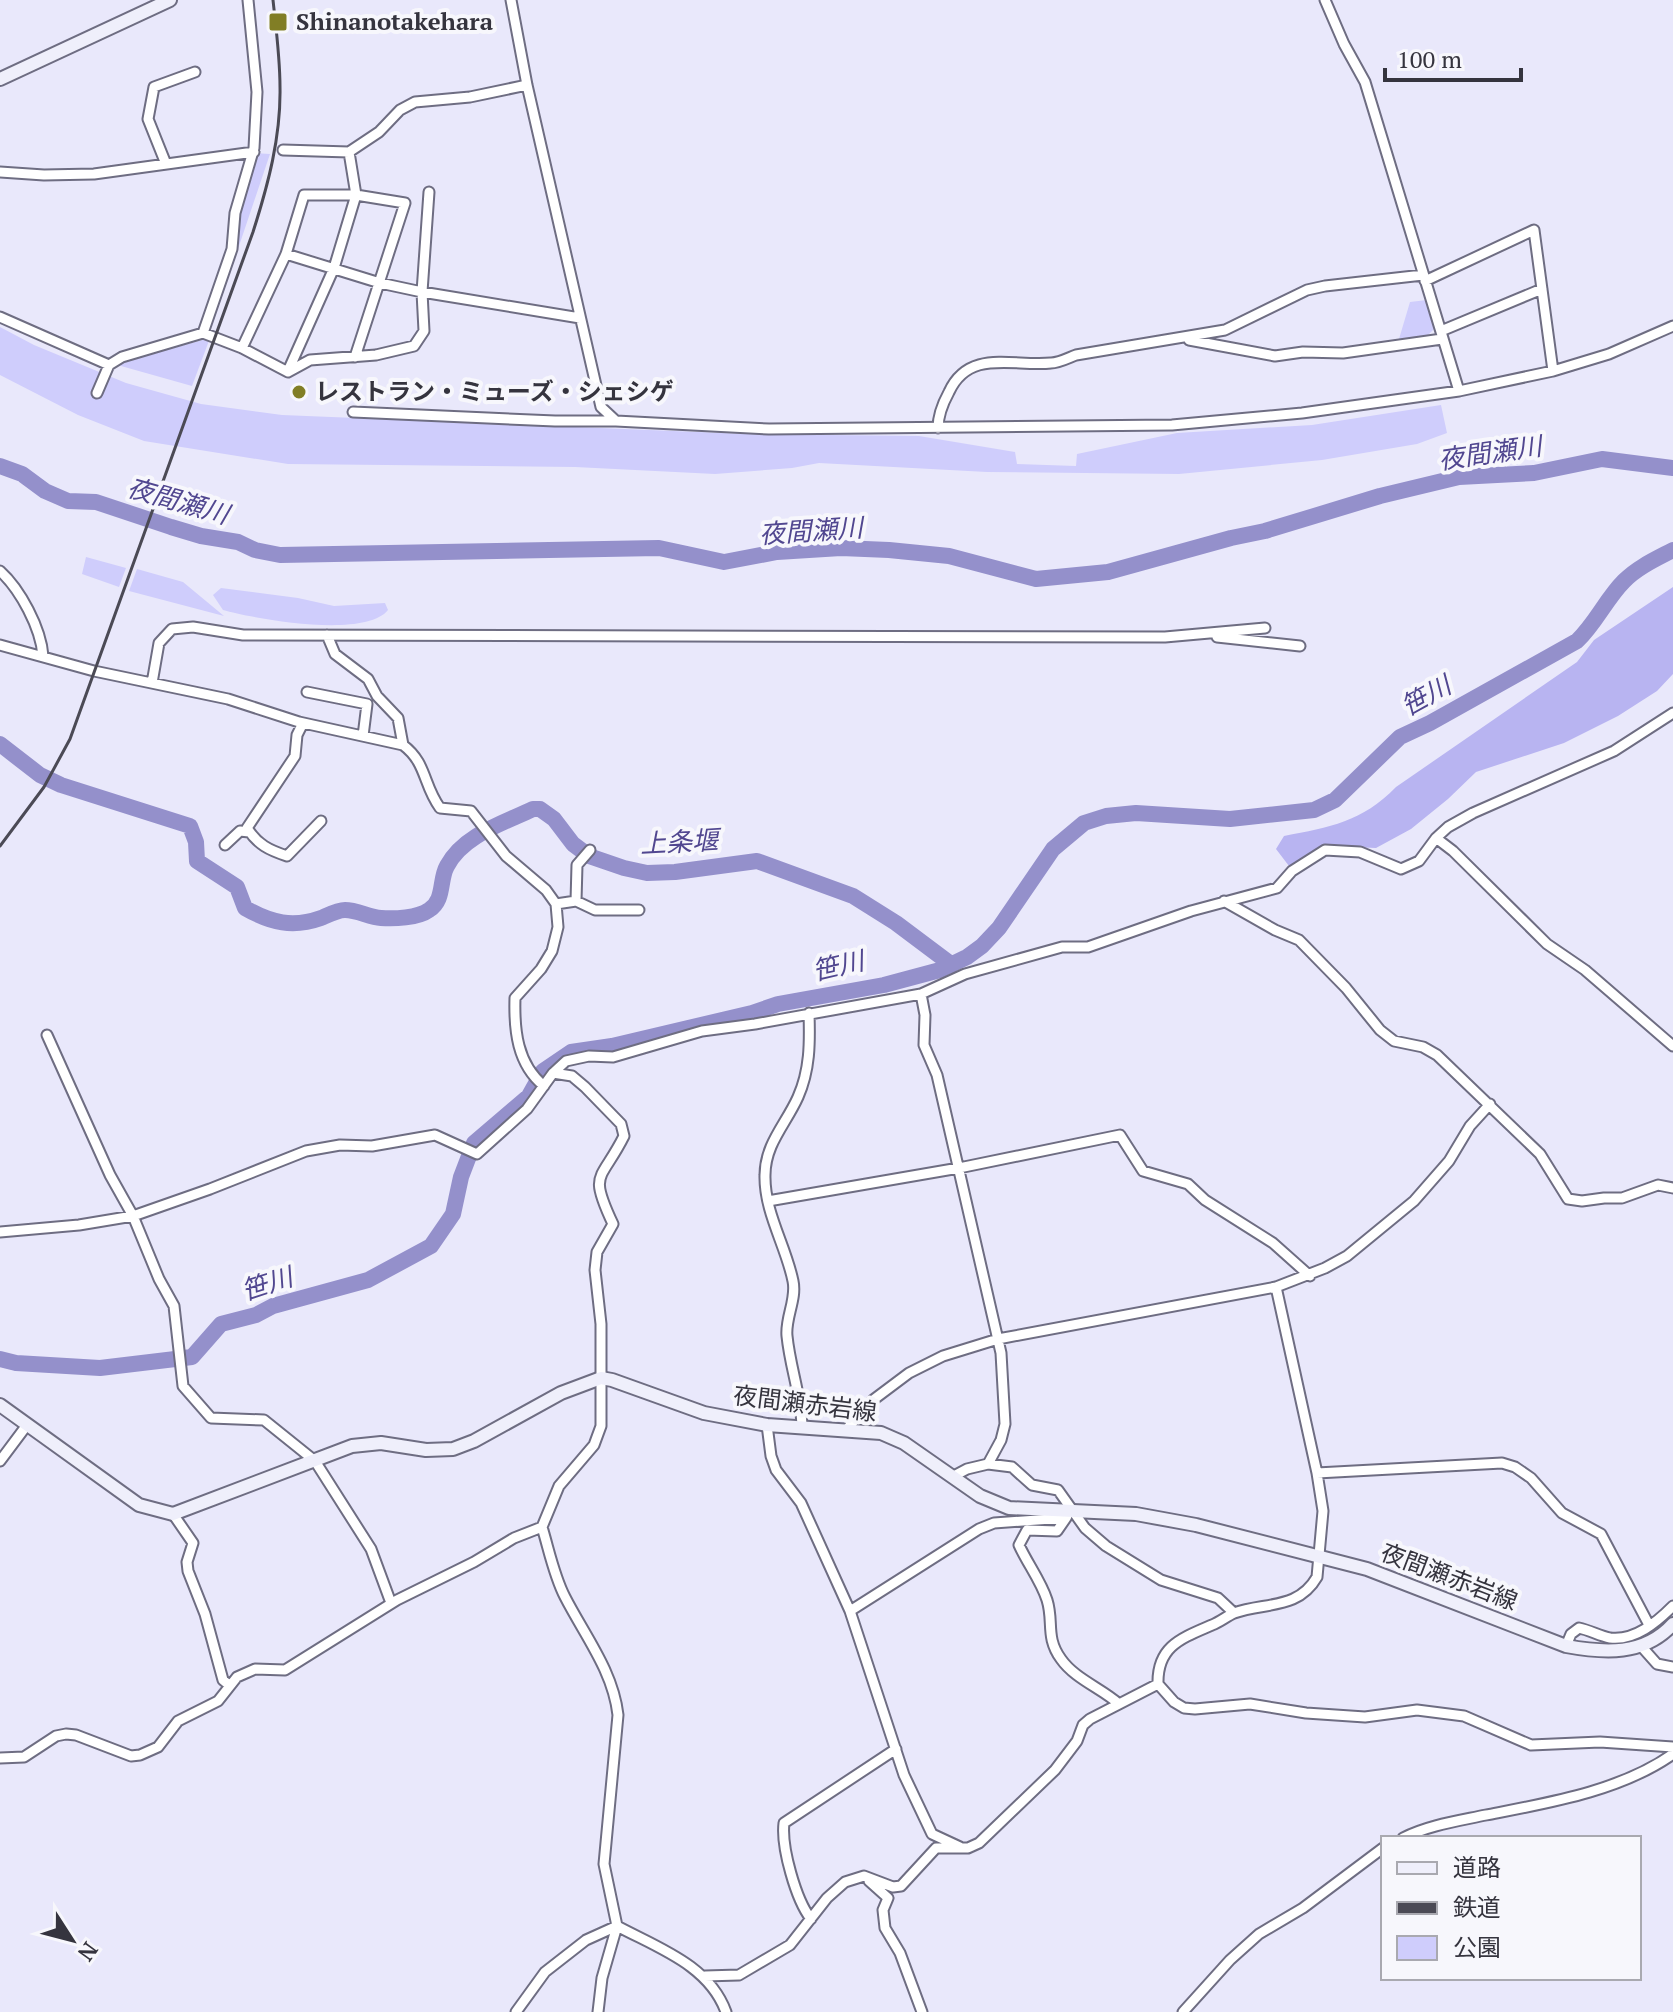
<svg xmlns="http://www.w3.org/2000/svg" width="1673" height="2012" font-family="'PT Serif','Noto Sans JP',serif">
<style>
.green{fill:#cfcdfc}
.forest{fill:#b8b4f1}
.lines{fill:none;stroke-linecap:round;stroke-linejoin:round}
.river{stroke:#9490cb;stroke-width:16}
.minor-casing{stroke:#6e6d82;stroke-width:13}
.secondary-casing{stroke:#6e6d82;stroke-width:16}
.minor{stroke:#fff;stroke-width:9}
.secondary{stroke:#efeffb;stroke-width:12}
.rail{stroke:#4b4a55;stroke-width:3}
.poi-dot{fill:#817e25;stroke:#f7f7fc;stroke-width:3}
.labels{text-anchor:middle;stroke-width:8;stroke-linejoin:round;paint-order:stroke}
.poi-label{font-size:24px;font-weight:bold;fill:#35343e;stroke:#f7f7fc;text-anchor:start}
.street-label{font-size:24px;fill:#35343e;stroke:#f7f7fc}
.water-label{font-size:26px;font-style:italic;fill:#514790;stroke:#f7f7fc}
</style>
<rect width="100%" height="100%" fill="#e9e8fb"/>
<path class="green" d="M254,153l16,1 -59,175z
M1427,300l7,29 -7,7 -28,3 11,-37z
M0,327l34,18 92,38 75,21 81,11 465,19 172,2 96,16 2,12 59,2 1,-12 100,-21 135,-8 129,-20 6,28 -30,11 -95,16 -143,14 -192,-2 -168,-9 -27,5 -77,6 -140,-7 -287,-3 -144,-23 -66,-26 -78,-40z
M210,338l-18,48 -71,-20 -2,-3z
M86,557l40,11 -7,19 -37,-13z
M137,569l46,13 41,34 -95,-25z
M221,588l77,10 36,8 51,-3 3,7c-23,29 -133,9 -165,0l-10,-15z"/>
<path class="forest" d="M1673,587v87l-16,17 -39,25 -54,27 -88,29 -28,27 -37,30 -35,19 -48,-2 -39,20 -13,-17 8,-13c46,-9 78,-14 112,-49l181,-125 17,-22z"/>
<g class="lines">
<path class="river" d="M0,466l22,8 23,17 23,10 28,1 75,25 30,9 37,6 17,8 25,5 379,-7 65,14 53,-10 64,-4 48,2 60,6 87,23 72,-7 123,-34 34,-7 115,-35 79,-19 75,-4 68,-14 71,9
M0,744l40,31 21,10 129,41 6,16 1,19 40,26 8,21c26,15 48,20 76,10 7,-3 17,-8 24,-8 12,0 24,7 36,8 13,1 37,0 48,-8 16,-10 10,-30 18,-44 16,-31 57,-43 86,-57h7l14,10 19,25 16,12 35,12 23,5 28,-1 82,-11 96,35 43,27 56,42
M0,1359l16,4 84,5 92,-11 29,-33 35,-9 17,-9 95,-26 63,-34 22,-32 8,-37 13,-34 55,-47 14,-25 28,-19 41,-6 140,-33 26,-9 106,-19 56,-15 27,-13 15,-11 17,-18 54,-79 31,-26 22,-7 30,-3 94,6 84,-9 21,-10 65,-63 30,-14 147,-82c19,-18 29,-42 47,-60 14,-14 32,-22 49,-31"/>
<defs>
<path id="minor" d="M511,0l16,85 74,322 15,14 153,8 403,-4 130,-12 157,-22 94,-20 56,-17 64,-28
M1325,0l19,44 21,38 94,309
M283,150l66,2 30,-20 21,-22 15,-8 55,-5 57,-12
M166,164l-18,-45 6,-32 41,-15
M0,172l44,3 50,-1 160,-22
M286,254l94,29 42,9 158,26
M1425,281l109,-51 19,141
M0,317l109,48
M1441,331l101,-42
M203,333l29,-84 3,-36 19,-65 3,-56 -9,-92
M1189,340l86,16 28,-4 40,1 99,-14
M242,348l44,-94 18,-59h52l49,8 -50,154
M288,371l46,-103 22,-73 -7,-43
M97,393l12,-28 13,-8 81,-24 39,15 46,24 22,-12 66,-5 38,-9 10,-15 -2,-39 7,-100
M353,412l202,9h61
M938,428c0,-12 5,-25 11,-36 20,-44 65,-25 102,-29 8,0 17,-5 25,-8l149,-25 82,-40 18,-4 98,-11
M0,571c20,18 41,57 43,85
M327,635l8,19 33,25 9,17 21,22 5,27
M1217,637l83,9
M0,645l94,26 134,28 71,23 104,23c24,18 20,40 37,63l31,3 35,45 40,34 10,14 2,23 -6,24 -11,18 -26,29c-1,32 2,66 29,88
M152,683l7,-40 13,-14 21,-2 50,8 922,2 100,-9
M307,692l60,12 -4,32
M303,723l-6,12 -2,21 -48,72c11,17 22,22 40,28l34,-35
M1436,838l17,13 94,93 38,26 88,76
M225,845l15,-14 9,1
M576,901l19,9h44
M1224,901l51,29 24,10 47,48 34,42 14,11 29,6 14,8 103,99 28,45 14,2 22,-3h18l36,-13 15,3
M556,904l20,-3 1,-36 13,-15
M921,994l4,21 -1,30 13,30 64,278 4,71 -4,16 -13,24
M47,1035l63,140 23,41 26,63 15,27 9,80 28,32 53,2 51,41 56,88 20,54
M553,1073l19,3 13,11 36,37 3,12c-23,46 -36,35 -11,88l-16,28 -2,18 6,54v102l-7,19 -35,41 -17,41c7,23 12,49 23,70 20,39 48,74 53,118l-14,149 13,62 -15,52 -4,34
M768,1201l191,-33 161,-33 23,36 45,13 17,16 68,43 37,33
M0,1232l79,-7 54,-9 77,-27 96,-38 34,-6 32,1 63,-11 42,19 50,-45 26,-36 13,-12 23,-5 24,1 89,-26 53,-7 166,-30 44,-20 97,-27h26l103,-36 86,-23 15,-17 33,-21 35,2 41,17 18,-8 17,-23 12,-11 25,-14 141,-62 59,-38
M1276,1287l41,186 6,38 -6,66c-19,33 -52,25 -83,36 -7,3 -14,9 -22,12 -30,13 -55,21 -54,59l16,18 10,6 11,1 55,-5 56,9 59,4 52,-7 47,6 67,29 69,-3 73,5
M767,1425l4,31 5,14 25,33 49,108 54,164 28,59 28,13
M802,1426c-1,-31 -12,-59 -15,-90 -2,-18 10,-37 6,-55 -7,-35 -29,-69 -28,-106 0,-31 21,-51 33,-78 12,-27 12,-54 11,-84
M845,1431l28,-31 36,-27 34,-17 55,-17 278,-52 49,-19 22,-12 67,-55 35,-40 21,-35 20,-22
M0,1461l27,-36
M1317,1473l185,-10 13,4 16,11 31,35 39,21 48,91
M952,1477l15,-8 21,-5 24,3 20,18 26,5 27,38 21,18 55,34 57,18 16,15
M173,1514l20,29 -6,19 1,9 17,43 18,66 6,5
M1066,1518l-9,13 -30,-1 -8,15c8,18 22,36 28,55 7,22 -2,37 14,59 14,20 40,29 58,45
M850,1611l129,-82 15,-6 72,-5 1,-2
M1566,1646l5,-12 8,-6c10,2 21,8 31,10 25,3 47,-16 63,-32
M1641,1646l16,18 16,3
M0,1758l24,-1 32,-21 10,-2 10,1 55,21 9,-1 18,-8 20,-26 40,-20 19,-24 18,-8 30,1 112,-70 77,-38 40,-24 28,-11
M1403,1838c26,-13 55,-17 83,-23 62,-12 135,-24 187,-61
M869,1881l19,17 -5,12 2,18 15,25 22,59
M811,1919c-15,-19 -30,-72 -27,-96l112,-74
M617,1926c41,22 92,39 109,86
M705,1976l34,-1 51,-30 37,-47 18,-16 19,-6 29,11 8,-1 35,-38h32l11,-5 76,-73 22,-29 6,-16 7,-6 68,-35
M516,2012l29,-40 41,-32 31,-14
M1183,2012l47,-52 29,-26 44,-26 80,-60"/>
<path id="secondary" d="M0,79l170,-79
M0,1405l139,100 34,9 179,-68 29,-3 45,7 27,-1 21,-8 87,-48 40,-15 11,2 92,33 63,12 114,8 23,10 76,53 29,12 127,6 60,11 171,44 199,77c38,7 78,10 107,-22"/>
</defs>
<use href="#minor" class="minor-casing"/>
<use href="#secondary" class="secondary-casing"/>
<use href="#minor" class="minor"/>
<use href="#secondary" class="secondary"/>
<path class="rail" d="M0,846l44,-59 26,-48 183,-507c15,-47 28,-95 27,-145 0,-29 -4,-59 -7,-87"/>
</g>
<g class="poi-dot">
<rect x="268" y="12" width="20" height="20" rx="4"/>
<circle cx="299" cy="392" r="8"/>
</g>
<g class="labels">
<g class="poi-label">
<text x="296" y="30">Shinanotakehara</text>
<text x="315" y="400">レストラン・ミューズ・シェシゲ</text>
</g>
<g class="street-label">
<text transform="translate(805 1404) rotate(7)" y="8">夜間瀬赤岩線</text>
<text transform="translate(1449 1577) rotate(21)" y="8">夜間瀬赤岩線</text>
</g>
<g class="water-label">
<text transform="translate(1490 453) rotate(-8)" y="9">夜間瀬川</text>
<text transform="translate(178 501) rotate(16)" y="9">夜間瀬川</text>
<text transform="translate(811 531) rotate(-4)" y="9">夜間瀬川</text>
<text transform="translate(1426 696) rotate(-29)" y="9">笹川</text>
<text transform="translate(679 842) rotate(-3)" y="9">上条堰</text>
<text transform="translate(838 966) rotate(-13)" y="9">笹川</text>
<text transform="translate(267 1284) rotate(-18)" y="9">笹川</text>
</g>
</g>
<rect x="1381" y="1836" width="260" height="144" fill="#f7f7fc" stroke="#a9a9b0" stroke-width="2"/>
<rect x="1397" y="1862" width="40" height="12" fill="#efeffb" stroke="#a9a9b0" stroke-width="2"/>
<text x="1453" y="1876" font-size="24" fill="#35343e">道路</text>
<rect x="1397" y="1902" width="40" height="12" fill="#4b4a55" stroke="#a9a9b0" stroke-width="2"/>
<text x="1453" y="1916" font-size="24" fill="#35343e">鉄道</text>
<rect x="1397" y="1936" width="40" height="24" fill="#cfcdfc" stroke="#a9a9b0" stroke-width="2"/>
<text x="1453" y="1956" font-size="24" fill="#35343e">公園</text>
<g transform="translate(72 1940) rotate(126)" stroke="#f7f7fc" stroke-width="6" paint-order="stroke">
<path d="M0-6L14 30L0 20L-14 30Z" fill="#35343e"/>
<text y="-12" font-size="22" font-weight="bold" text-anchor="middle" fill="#35343e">N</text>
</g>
<path d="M1385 68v12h136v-12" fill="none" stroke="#35343e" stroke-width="4"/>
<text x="1397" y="68" font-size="24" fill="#35343e" stroke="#f7f7fc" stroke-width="6" paint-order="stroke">100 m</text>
</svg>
